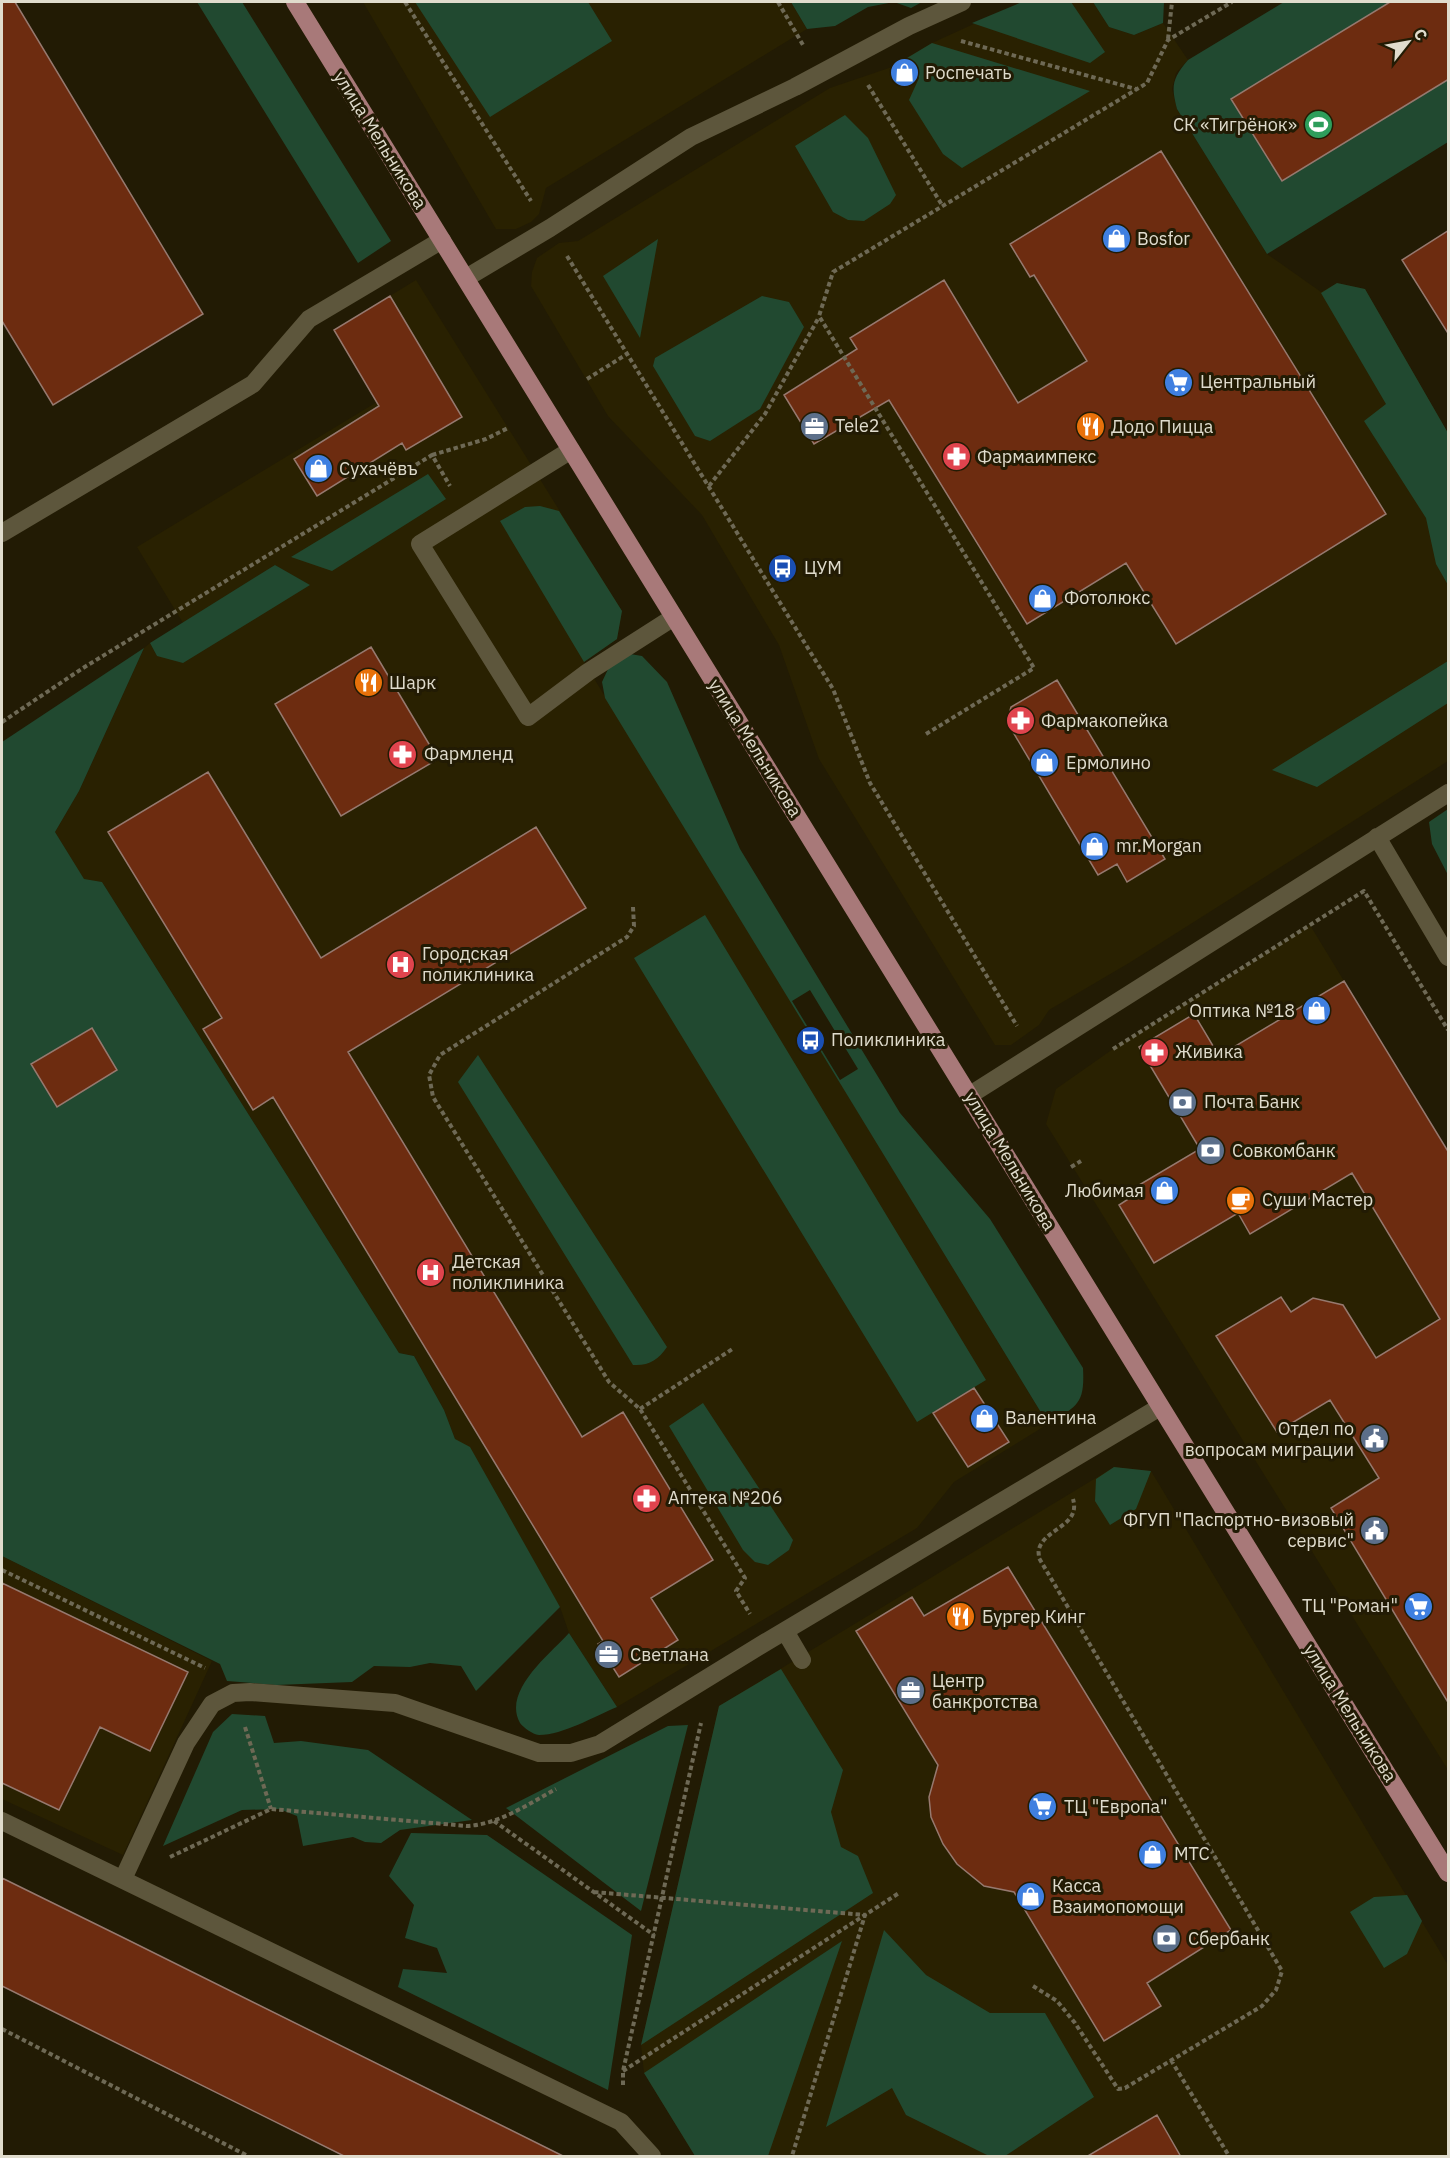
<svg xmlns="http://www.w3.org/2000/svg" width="1450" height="2158" font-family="'IBM Plex Sans',sans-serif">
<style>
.built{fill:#292101}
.green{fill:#214930;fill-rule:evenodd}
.building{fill:#6d2c10;stroke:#96796f;stroke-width:1.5}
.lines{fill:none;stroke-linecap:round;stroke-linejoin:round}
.path{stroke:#6e6955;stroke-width:4;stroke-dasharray:4.5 3;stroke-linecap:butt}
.minor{stroke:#5d563c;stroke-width:18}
.major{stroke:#a87979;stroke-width:18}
.labels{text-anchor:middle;stroke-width:6;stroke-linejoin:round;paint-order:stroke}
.poi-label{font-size:18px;fill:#e0dccd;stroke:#221b04;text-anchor:start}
.street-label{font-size:18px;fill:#e0dccd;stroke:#221b04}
</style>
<rect width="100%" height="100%" fill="#221b04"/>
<path class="built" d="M363,2h428l16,27 -261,159 -7,26 -8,8 -15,7h-20z
M1022,2h71l16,25 25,8 29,-12 25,37 -12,13 -4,16 5,20 90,145 54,38 16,-9 28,6 83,144v328l-319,202 -80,47 -10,15 -28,20h-16l-176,-286 -40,-114 -77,-130 -94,-99 -77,-130 1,-14 5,-14 22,-15 19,-2 252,-153 59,-20 43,-25z
M416,280l206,331 -5,28 -33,23 464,762 -94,58 -37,46 -300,179 -48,-74 -9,-26 -105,-168 -11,-29 -30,-54 -15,-3 -297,-471 -18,-2 -29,-48 24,-41 65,-143 6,-5 7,13 152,-71 -34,-20 -92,58 -46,-76 240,-145 -43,-72z
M1310,925l34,56 -80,48 184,303v438l-402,-646 10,-35 57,-40z
M1114,1467l37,4 297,494v191h-753l-51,-83 -3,-28 78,-339z
M2,1556l210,105 -89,194 -121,-56z"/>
<path class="green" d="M197,2h45l149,239 -33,22z
M415,2h173l24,39 -122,76z
M791,2h131l-11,6 -17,-6 -26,5 -33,19 -28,3z
M1022,2h49l34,50 -15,11 -118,-40z
M1093,2h71l-1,21 -29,12 -25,-8z
M1284,2h164v140l-181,112 -90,-145c-6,-23 -5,-30 11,-49z
M932,43l158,48 -128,77 -19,-14 -34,-54 10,-22 -12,-20z
M845,115l23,23 28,57 -6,9 -26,17 -16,-1 -15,-8 -38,-66z
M658,239l-18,99 -37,-62z
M1337,283l28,6 83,144v152l-12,-21 -10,-46 -62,-97 22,-17 -65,-111z
M762,296l27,6 15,25 -44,82 -50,32 -15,-5 -42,-70 2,-8z
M428,474l18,25 -114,72 -41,-14z
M540,506l19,5 63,100 -5,28 -33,23 -84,-141 25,-14z
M275,565l35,20 -127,78 -26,-7 -7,-13z
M144,648l-65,143 -24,41 29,47 18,3 297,471 15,3 30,54 11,29 15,8 90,160 -84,84 -15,-25 -31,-3 -20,4 -36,-1 -22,16 -76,3 -49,-4 -7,-17 -218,-108v-814zM92,1028l25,42 -60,36 -25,-42z
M630,654l12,2 25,26 73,167 160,264 90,106 93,149c2,37 -6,38 -35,56l-443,-726 -3,-16 7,-15zM810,990l48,79 -18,11 -48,-79z
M1448,661v42l-131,84 -45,-17z
M1448,809v66l-16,-31 -3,-22z
M705,915l281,465 -69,42 -283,-464z
M478,1055l189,292c-9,13 -18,19 -34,18l-175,-283z
M703,1403l90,137 -4,10 -21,15 -13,-3 -12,-12 -74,-124z
M1114,1467l37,4 -15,38 -26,16 -15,-24 1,-22z
M569,1633l48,74c-22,9 -54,28 -78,28 -7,-1 -15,-7 -19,-12 -18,-32 30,-69 49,-90z
M781,1669l62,101 -12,42 10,35 17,9 15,37 -232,152 78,-339z
M232,1714l33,2 9,27 27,-2 67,9 104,70 -72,10 -19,13 -16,-1 -12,-5 -50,9 -6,-30 -18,-7 -37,1 -79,36 50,-114z
M688,1725l-47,186 -135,-103 162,-82z
M411,1833l76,2 145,100 -24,155 -210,-103 5,-18 44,4 -10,-25 -32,-10 9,-33 -25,-29z
M1407,1895l15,26 -15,33 -23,14 -34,-56 24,-15z
M884,1930l42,45 64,38h55l49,84 -89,59h-16l-83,-41 -14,-27 -66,39z
M842,1941l-74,215h-73l-51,-83z"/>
<path class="building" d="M2,2h13l188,312 -150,91 -51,-84z
M1390,2h59v77l-167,102 -51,-82z
M1161,151l225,363 -210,130 -50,-81 -99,61 -138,-224 -75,44 -30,-49 73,-46 -7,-11 94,-58 74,123 69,-42 -53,-86 -4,2 -20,-33z
M1449,230v105l-47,-75z
M390,296l72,121 -56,33 -4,-7 -85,53 -23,-37 85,-53 -45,-76z
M371,647l67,112 -97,57 -66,-112z
M1057,680l108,179 -38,23 -10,-18 -19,11 -91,-153 4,-15z
M208,772l113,186 215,-131 50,81 -238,144 234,385 41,-25 90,148 -62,38 27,42 -59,37 -21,-33 5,-3 -330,-544 -20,13 -50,-81 19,-11 -114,-186z
M1344,981l105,172v551l-118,-196 48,-30 -49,-78 -53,32 -61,-96 65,-39 10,15 22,-14 30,7 33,53 64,-39 -88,-146 -102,61 -12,-21 -84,50 -35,-58 14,-9 -4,-5 71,-42 -61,-102 55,-33 25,42z
M92,1028l25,42 -60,37 -26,-43z
M974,1388l35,54 -41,25 -35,-54z
M1008,1567l223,363 -84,53 14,23 -57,35 -90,-149 -30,-6 -27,-22 -14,-20 -12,-27 -2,-20 9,-32 -82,-134 56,-34 12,19z
M2,1583l186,89 -38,79 -50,-24 -41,83 -57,-27z
M2,1878l122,60 441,219h-219l-344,-171z
M1157,2115l24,42h-95z"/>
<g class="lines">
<path class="path" d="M405,2l126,199
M778,2l25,43
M1168,39l4,-37
M961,41l175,48
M868,85l74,120
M567,256l266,433 37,94 147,243
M587,379l40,-25
M432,455l54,-16 22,-11
M709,486l56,-72 54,-97
M2,722l81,-54 349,-213 18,31
M926,734l108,-66 -215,-352 14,-44 314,-189 21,-43 64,-38
M633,907l1,19 -7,11 -187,118 -11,20 4,22 176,285 31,27 105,169 -9,13 14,23
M1113,1049l251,-158 84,139
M1071,1167l10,-6
M640,1409l94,-61
M2,1570l203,98
M245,1727l26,82
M494,1821l160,114
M170,1857l101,-48 196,17c33,-2 61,-22 89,-37
M594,1892l271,23 -73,241
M1033,1986l24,15 18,22 43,66 7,-1 137,-82 14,-16 6,-19 -243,-413c0,-3 -1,-6 0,-9 6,-21 42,-23 34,-50
M2,2029l246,127
M1171,2060l58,96
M623,2071l276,-178
M623,2085v-14l78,-348"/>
<path class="minor" d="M466,278l84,-50 141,-91 104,-50 114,-61 53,-24
M571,450l-151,94 108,173 60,-45 86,-55
M2,533l251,-149 56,-65 133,-79
M1377,837l71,120
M970,1095l478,-302
M785,1631l17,29
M2,1821l619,301 31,34
M123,1879l63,-136 26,-39 21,-11 17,-1 145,11 144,50h32l29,-9 166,-102 394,-235"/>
<path class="major" d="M295,2l1153,1871"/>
</g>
<defs>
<symbol id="shop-disc" viewBox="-11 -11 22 22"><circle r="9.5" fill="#3f7fe0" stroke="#221b04"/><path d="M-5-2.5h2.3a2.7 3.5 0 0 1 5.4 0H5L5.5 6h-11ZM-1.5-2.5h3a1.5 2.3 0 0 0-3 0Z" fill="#fff"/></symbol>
<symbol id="stadium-disc" viewBox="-11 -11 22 22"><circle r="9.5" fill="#2e9e5b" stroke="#221b04"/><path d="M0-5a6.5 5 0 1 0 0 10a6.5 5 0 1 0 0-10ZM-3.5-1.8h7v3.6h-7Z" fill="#fff"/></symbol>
<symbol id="supermarket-disc" viewBox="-11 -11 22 22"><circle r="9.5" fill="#3f7fe0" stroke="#221b04"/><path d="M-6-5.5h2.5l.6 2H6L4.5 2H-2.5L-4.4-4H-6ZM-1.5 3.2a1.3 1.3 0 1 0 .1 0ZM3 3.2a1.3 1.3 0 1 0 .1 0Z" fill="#fff"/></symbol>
<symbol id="office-disc" viewBox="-11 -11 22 22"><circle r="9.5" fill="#5c6f8a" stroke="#221b04"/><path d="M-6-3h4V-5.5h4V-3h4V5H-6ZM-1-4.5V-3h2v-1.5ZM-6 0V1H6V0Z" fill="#fff"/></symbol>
<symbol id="restaurant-disc" viewBox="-11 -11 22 22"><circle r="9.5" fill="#e8710a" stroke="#221b04"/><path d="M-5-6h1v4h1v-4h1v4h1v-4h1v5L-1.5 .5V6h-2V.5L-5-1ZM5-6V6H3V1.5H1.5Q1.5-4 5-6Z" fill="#fff"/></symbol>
<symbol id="pharmacy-disc" viewBox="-11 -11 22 22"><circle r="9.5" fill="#e0444e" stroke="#221b04"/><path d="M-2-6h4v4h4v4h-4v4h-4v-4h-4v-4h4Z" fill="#fff"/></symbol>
<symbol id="bus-disc" viewBox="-11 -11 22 22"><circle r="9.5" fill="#1a4fb4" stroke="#221b04"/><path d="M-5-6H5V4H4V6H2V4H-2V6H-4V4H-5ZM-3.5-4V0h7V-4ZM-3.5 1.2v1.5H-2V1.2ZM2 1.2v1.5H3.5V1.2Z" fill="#fff"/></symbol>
<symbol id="hospital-disc" viewBox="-11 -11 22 22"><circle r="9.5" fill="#e0444e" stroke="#221b04"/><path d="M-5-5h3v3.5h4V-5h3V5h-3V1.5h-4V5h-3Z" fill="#fff"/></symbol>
<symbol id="bank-disc" viewBox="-11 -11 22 22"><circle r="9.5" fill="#5c6f8a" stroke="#221b04"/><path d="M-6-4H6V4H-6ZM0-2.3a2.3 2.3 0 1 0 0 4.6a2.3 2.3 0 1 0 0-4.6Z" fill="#fff"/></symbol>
<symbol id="cafe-disc" viewBox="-11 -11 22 22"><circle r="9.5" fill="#e8710a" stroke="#221b04"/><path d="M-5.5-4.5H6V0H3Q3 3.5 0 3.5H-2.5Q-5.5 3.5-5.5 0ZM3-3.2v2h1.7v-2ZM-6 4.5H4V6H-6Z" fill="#fff"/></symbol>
<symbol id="civic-disc" viewBox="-11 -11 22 22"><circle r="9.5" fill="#5c6f8a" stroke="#221b04"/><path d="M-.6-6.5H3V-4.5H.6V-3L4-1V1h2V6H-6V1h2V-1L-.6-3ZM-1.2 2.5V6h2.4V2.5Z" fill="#fff"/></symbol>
</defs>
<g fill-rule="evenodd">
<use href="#shop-disc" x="888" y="56" width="33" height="33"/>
<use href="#stadium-disc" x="1302" y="108" width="33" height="33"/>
<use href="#shop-disc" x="1100" y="222" width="33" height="33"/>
<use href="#supermarket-disc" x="1162" y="366" width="33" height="33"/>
<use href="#office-disc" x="798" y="410" width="33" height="33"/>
<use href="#restaurant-disc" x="1074" y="410" width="33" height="33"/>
<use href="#pharmacy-disc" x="940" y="440" width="33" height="33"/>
<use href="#shop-disc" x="302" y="452" width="33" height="33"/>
<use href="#bus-disc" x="766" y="552" width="33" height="33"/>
<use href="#shop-disc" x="1026" y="582" width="33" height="33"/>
<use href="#restaurant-disc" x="352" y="666" width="33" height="33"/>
<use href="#pharmacy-disc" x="1004" y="704" width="33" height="33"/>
<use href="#pharmacy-disc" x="386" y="738" width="33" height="33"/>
<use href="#shop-disc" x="1028" y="746" width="33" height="33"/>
<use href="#shop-disc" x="1078" y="830" width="33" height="33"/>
<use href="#hospital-disc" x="384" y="948" width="33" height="33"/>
<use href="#shop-disc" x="1300" y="994" width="33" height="33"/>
<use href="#bus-disc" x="794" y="1024" width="33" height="33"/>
<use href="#pharmacy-disc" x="1138" y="1036" width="33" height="33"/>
<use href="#bank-disc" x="1166" y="1086" width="33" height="33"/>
<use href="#bank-disc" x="1194" y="1134" width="33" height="33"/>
<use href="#shop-disc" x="1148" y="1174" width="33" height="33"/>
<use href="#cafe-disc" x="1224" y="1184" width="33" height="33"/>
<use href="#hospital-disc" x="414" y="1256" width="33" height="33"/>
<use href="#shop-disc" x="968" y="1402" width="33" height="33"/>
<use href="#civic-disc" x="1358" y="1422" width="33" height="33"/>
<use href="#pharmacy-disc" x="630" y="1482" width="33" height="33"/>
<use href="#civic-disc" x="1358" y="1514" width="33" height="33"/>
<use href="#supermarket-disc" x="1402" y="1590" width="33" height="33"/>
<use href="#restaurant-disc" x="944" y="1600" width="33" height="33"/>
<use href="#office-disc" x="592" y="1638" width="33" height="33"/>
<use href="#office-disc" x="894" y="1674" width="33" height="33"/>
<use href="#supermarket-disc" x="1026" y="1790" width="33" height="33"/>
<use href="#shop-disc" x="1136" y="1838" width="33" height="33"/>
<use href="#shop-disc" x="1014" y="1880" width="33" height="33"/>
<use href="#bank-disc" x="1150" y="1922" width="33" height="33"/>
</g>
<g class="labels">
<g class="poi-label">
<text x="925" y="79">Роспечать</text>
<text x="1297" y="131" text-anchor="end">СК «Тигрёнок»</text>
<text x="1137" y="245">Bosfor</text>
<text x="1200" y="388">Центральный</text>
<text x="835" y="432">Tele2</text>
<text x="1111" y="433">Додо Пицца</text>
<text x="977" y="463">Фармаимпекс</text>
<text x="339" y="475">Сухачёвъ</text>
<text x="804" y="574">ЦУМ</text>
<text x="1064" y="604">Фотолюкс</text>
<text x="389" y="689">Шарк</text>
<text x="1041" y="727">Фармакопейка</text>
<text x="424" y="760">Фармленд</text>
<text x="1066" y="769">Ермолино</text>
<text x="1116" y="852">mr.Morgan</text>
<text x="422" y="960">Городская<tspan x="422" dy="21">поликлиника</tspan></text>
<text x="1295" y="1017" text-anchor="end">Оптика №18</text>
<text x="831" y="1046">Поликлиника</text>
<text x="1175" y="1058">Живика</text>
<text x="1204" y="1108">Почта Банк</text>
<text x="1232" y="1157">Совкомбанк</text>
<text x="1144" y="1197" text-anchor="end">Любимая</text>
<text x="1262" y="1206">Суши Мастер</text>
<text x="452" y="1268">Детская<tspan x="452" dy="21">поликлиника</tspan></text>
<text x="1005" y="1424">Валентина</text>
<text x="1354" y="1435" text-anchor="end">Отдел по<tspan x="1354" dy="21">вопросам миграции</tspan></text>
<text x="668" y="1504">Аптека №206</text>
<text x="1354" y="1526" text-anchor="end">ФГУП "Паспортно-визовый<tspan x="1354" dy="21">сервис"</tspan></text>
<text x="1398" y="1612" text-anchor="end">ТЦ "Роман"</text>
<text x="982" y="1623">Бургер Кинг</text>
<text x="630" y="1661">Светлана</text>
<text x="932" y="1687">Центр<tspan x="932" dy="21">банкротства</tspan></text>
<text x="1064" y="1813">ТЦ "Европа"</text>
<text x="1174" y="1860">МТС</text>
<text x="1052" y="1892">Касса<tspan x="1052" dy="21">Взаимопомощи</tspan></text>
<text x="1188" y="1945">Сбербанк</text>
</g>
<g class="street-label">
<text transform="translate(380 140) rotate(58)" y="6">улица Мельникова</text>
<text transform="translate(755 748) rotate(58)" y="6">улица Мельникова</text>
<text transform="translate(1010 1161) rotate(59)" y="6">улица Мельникова</text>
<text transform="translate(1350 1713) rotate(58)" y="6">улица Мельникова</text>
</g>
</g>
<rect width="1450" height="2158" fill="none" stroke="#e0dccd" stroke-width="6"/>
<g transform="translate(1408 42) rotate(59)" stroke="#221b04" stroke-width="4.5" paint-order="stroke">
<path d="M0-4.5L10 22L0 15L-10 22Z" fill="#e0dccd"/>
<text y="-9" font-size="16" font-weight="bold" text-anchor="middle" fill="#e0dccd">С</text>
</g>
</svg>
